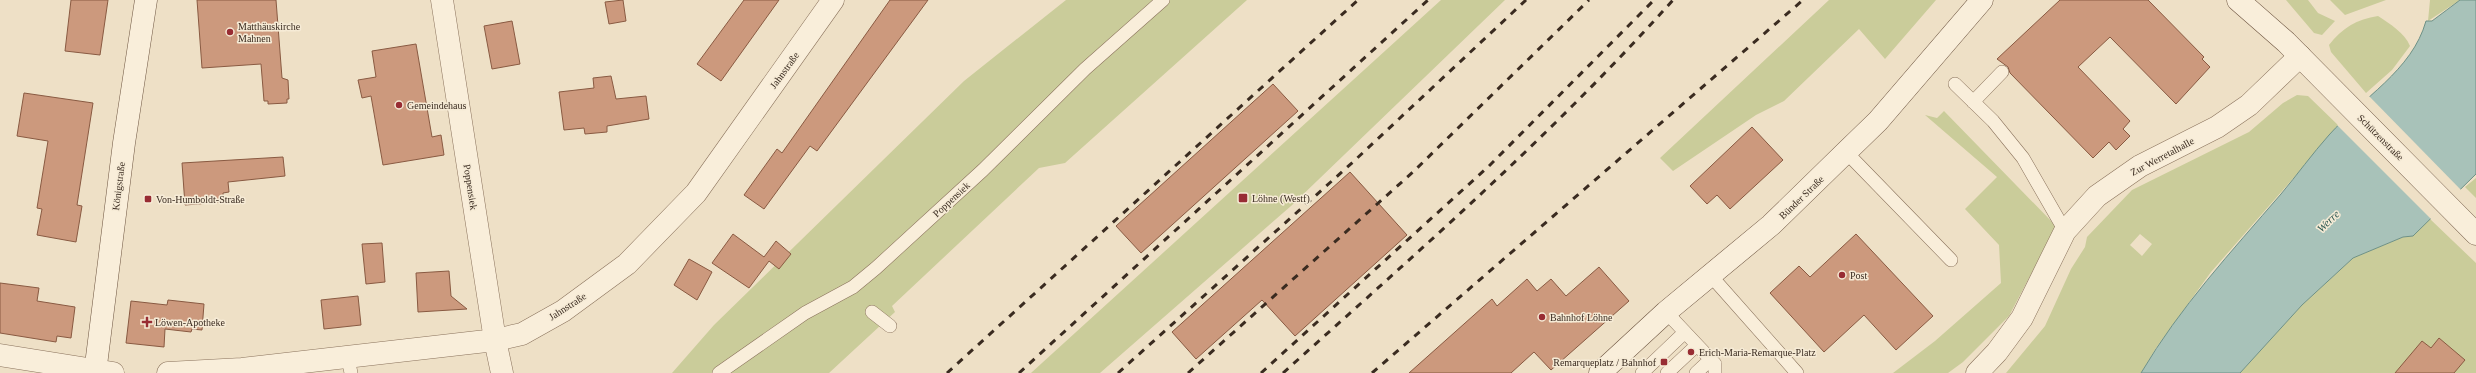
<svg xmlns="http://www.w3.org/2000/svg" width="2476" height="373" font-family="'Times New Roman',serif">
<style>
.green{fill:#cacc9a;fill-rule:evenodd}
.water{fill:#a8c2b9;stroke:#6e9186}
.pier{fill:#eee0c6}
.building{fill:#cc997d;stroke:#895a42}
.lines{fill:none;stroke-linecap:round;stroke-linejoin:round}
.lane-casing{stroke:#8a725c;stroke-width:14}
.street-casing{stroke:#8a725c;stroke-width:23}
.secondary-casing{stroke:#6c533f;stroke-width:23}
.lane{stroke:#f9eeda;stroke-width:13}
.street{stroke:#f9eeda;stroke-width:22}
.secondary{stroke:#f9eeda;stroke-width:22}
.rail{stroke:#3a2b20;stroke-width:3;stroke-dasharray:7 7;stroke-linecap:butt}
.poi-dot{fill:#982c33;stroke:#f6ebd6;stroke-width:1.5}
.labels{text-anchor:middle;stroke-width:3;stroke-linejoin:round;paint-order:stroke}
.poi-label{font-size:10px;fill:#3a2b20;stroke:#f6ebd6;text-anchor:start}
.street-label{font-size:10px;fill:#3a2b20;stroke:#f6ebd6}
.water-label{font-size:11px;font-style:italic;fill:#2f5a54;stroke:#f6ebd6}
</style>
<rect width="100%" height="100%" fill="#eee0c6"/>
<path class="green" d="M1066,0h181l-182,163 -26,5 -147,138 3,6 -66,61h-157l42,-48 250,-244z
M1441,0h64l-214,206 -191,167h-69z
M1829,0h107l-51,59 -26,-30 -75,72 -28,14 -83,56 -13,-13z
M2286,0h22l10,13 17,8 -13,14 -8,-2z
M2330,0h56l-41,15z
M2430,0h30l-32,21z
M2378,16c12,8 27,17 32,30l-18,24 -26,23 -35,-41 -2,-7c13,-17 28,-26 49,-29z
M2297,95l11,1 31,30 -128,146 -55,76 -15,25h-135l39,-47 26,-57 14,-22 2,-10 45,-47 117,-58 34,-29zM2140,234l12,10 -10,12 -12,-11z
M1944,111l112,115 -47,90 -46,46 -15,11h-55l42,-32 66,-58 -2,-38 -34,-36 32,-32 -72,-62 12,3z
M2476,178v20l-11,-11z
M2430,219l46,44v110h-236l62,-68 51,-47 50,-21 10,-1z"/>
<path class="water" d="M2460,0h16v174l-63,62 -10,1 -50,21 -51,47 -62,68h-99c39,-66 90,-121 140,-179 16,-19 31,-40 48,-59 33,-37 83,-64 97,-114h6z"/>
<path class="pier" d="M2368,95l94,96 -30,29 -95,-95z"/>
<path class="building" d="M71,0h37l-8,55 -35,-4z
M197,0h79l6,78 6,2 1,19h-2v4l-19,1v-3h-4l-3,-37 -59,4z
M623,0l3,21 -17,3 -4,-22z
M744,0h35l-58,81 -24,-17z
M890,0h38l-111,151 -7,-5 -46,63 -20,-14 33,-46 5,4z
M2060,0h88l56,57 -2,2 8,8 -34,37 -66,-67 -32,30 52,54 -7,8 7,7 -14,14 -7,-8 -16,16 -83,-85 -2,-6 -11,-8z
M512,21l8,43 -28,5 -8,-43z
M416,44l16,93 9,-2 3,20 -61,10 -12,-69 -9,2 -4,-18 18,-3 -4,-26z
M611,76l5,23 30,-3 3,23 -42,7v6l-22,2 -1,-6 -20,2 -5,-38 35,-4 -1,-10z
M1273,84l25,27 -157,142 -25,-27z
M24,93l69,10 -16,102 5,1 -6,36 -39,-7 5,-26 -5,-1 11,-67 -31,-5z
M1752,127l31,33 -53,49 -13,-14 -10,9 -17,-18z
M283,157l2,19 -57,6 1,10 -6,1v9l-38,3 -3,-42z
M1350,172l57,63 -112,101 -33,-36 -66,59 -24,-27z
M733,234l31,23 12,-16 15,13 -12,15 -10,-8 -20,27 -37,-25z
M1856,234l77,82 -37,34 -32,-35 -40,37 -54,-59 29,-27 11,11z
M382,243l3,39 -19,2 -4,-40z
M689,259l23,13 -15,28 -23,-15z
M1599,267l30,34 -78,69 -17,-18 -23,21h-102l83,-74 5,7 30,-27 10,12 14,-12 15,17z
M449,271l2,25 16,13 -49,3 -2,-39z
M0,283l39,5 -2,13 38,6 -4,31 -14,-2 -1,6 -56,-9z
M358,296l3,29 -37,4 -3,-29z
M168,300l36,4 -2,26 -10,-1 -1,3 -26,-3 -1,18 -38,-4 5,-42 36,4z
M2439,338l26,22 -11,13h-59l27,-32 9,7z"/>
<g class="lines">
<defs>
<path id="lane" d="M1955,84l38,37 30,37 42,73
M1973,102l29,-30
M1846,152l105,108
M1712,277l85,96
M872,312l18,14
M1666,312l49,52v9
M348,358l3,15
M719,373l86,-60 48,-26 23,-19 107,-98 102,-101 78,-69
M1642,373l43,-41
M1667,373l30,-28
M1696,373l15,-14"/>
<path id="street" d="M442,0l53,340 7,33
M0,355l113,18
M168,373l74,-4 253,-29 27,-6 41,-23 64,-47 69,-71 137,-193
M1977,373l20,-21 25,-34 43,-87 32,-35 43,-30 77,-39 32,-22 51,-49"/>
<path id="secondary" d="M2238,0l48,42 190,192
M95,373l29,-230 22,-143
M1600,373l66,-61 105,-87 75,-73 32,-31 104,-121"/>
</defs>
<use href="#lane" class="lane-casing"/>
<use href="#street" class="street-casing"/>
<use href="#secondary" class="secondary-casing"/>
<use href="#lane" class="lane"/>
<use href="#street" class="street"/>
<use href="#secondary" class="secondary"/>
<path class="rail" d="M947,373l411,-373
M1019,373l409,-373
M1118,373l235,-211 173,-162
M1188,373l225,-201 176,-172
M1261,373l228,-207 165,-166
M1283,373c134,-120 270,-239 390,-373
M1372,373l431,-373"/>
</g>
<g class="poi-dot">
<circle cx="230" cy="32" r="4"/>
<circle cx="399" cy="105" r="4"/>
<rect x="1238" y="193" width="10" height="10" rx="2"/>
<rect x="144" y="195" width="8" height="8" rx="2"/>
<circle cx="1842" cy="275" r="4"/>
<circle cx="1542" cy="317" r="4"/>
<path d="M145 316h4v4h4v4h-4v4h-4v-4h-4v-4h4z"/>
<circle cx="1691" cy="352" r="4"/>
<rect x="1660" y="358" width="8" height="8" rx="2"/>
</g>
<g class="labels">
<g class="poi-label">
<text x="238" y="30">Matthäuskirche<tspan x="238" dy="12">Mahnen</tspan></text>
<text x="407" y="109">Gemeindehaus</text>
<text x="1252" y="202">Löhne (Westf)</text>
<text x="156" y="203">Von-Humboldt-Straße</text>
<text x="1850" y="279">Post</text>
<text x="1550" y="321">Bahnhof Löhne</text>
<text x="155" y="326">Löwen-Apotheke</text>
<text x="1699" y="356">Erich-Maria-Remarque-Platz</text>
<text x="1656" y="366" text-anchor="end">Remarqueplatz / Bahnhof</text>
</g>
<g class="street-label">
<text transform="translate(784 70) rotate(-54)" y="4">Jahnstraße</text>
<text transform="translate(2381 137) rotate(45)" y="4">Schützenstraße</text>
<text transform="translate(2162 156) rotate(-28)" y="4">Zur Werretalhalle</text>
<text transform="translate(118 186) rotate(-83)" y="4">Königstraße</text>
<text transform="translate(471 187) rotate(81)" y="4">Poppensiek</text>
<text transform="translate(1801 197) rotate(-44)" y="4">Bünder Straße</text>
<text transform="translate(951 199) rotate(-43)" y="4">Poppensiek</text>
<text transform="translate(567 306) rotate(-33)" y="4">Jahnstraße</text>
</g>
<g class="water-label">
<text transform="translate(2328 221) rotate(-44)" y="4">Werre</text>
</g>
</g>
</svg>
